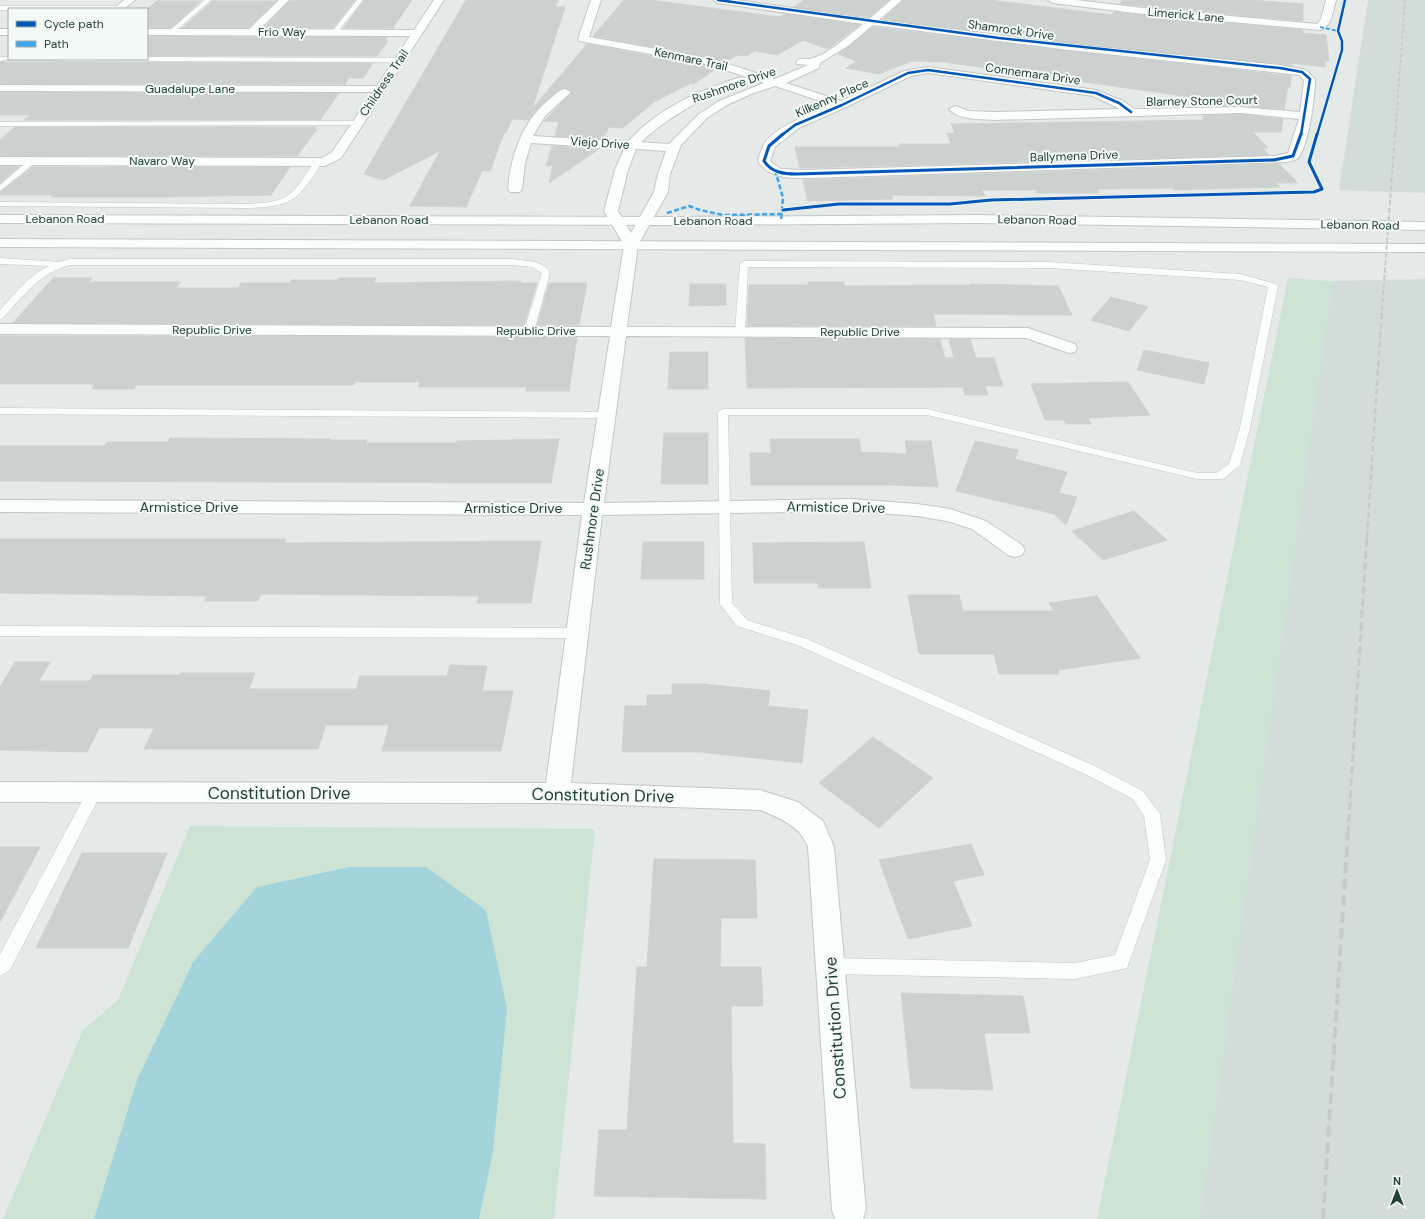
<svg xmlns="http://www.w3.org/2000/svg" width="1425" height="1219" font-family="'DM Sans',sans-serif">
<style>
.built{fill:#d2dcd8}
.green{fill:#cde4d4}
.water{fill:#a3d4db}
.building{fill:#ccd1cf;stroke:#cdd3d1}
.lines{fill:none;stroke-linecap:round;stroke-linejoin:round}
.lane-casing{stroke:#c2c7c5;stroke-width:1}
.street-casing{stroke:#c2c7c5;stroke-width:2}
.secondary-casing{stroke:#c0c8c5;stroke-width:2}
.lane{fill:#fbfcfc;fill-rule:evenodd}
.street{fill:#fbfcfc;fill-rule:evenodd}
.secondary{fill:#fbfcfc;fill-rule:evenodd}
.rail-far4{stroke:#c6cbca;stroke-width:1.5;stroke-dasharray:4 2;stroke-linecap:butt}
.rail-far3{stroke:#c6cbca;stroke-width:2;stroke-dasharray:5 2.5;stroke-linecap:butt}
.rail-far2{stroke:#c6cbca;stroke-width:2.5;stroke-dasharray:6 3.5;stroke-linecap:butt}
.rail-far1{stroke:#c6cbca;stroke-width:3;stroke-dasharray:8 4;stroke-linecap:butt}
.rail{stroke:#c6cbca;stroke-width:4;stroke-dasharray:11 5.5;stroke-linecap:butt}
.quiet-far1{stroke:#3ea4ec;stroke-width:2;stroke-dasharray:4 2;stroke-linecap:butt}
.quiet{stroke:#3ea4ec;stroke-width:2.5;stroke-dasharray:5 2.5;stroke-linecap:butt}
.cycleway-far1-casing{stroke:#f3f9f6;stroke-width:3.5}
.cycleway-casing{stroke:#f3f9f6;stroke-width:4.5}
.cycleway-far1{stroke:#0057b8;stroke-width:2.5}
.cycleway{stroke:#0057b8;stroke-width:3}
.labels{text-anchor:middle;stroke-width:4;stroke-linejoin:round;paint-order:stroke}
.far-street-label{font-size:12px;fill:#214037;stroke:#f3f9f6}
.street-label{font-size:14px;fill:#214037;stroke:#f3f9f6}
.near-street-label{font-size:17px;fill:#214037;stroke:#f3f9f6}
</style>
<rect width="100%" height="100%" fill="#e5eae8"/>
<path class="built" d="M1368,0h57v193l-86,-3z
M1425,279v940h-226l133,-938z"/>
<path class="green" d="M1288,278l44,3 -133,938h-102z
M190,826l405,3 -41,390h-551l80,-189 35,-30z"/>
<path class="water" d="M349,867h77l60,43 21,98 -14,144 -14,67h-385l43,-139 56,-118 64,-75z"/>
<path class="building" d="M313,0h42l-22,28h-69l26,-27z
M364,0h48l-19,28h-50z
M466,0h92l-3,7h10l-33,102 55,-65 130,24 -23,16 -3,-1 -37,19 -31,26 -14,-1 -6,12 -48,-3 4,-14 -15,-1 28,-29 -6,-4 -6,1 -21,18 -10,13 -17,-1 -6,14h-2l-14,38h-8l-16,36 -56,-1 30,-55 -57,29 -19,-6z
M624,0h26l130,17 4,-3 75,11 -31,24 -25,-9 -26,15 -22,-4 -9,5 -9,-1 -11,7 -13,-4 -120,-22z
M804,0h85l-20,17 -75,-10z
M903,0h87l122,15 2,-3 189,18v3l23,2 3,26h-3l-1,6 -33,-4v3l-223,-23 -186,-24z
M1122,0h129l52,4v17l-183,-17z
M157,1h44l-30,27h-24v-19z
M212,1h64l-28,27h-66z
M873,27l196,24 222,25 -1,11h-2l-4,22 -43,-3h-37v-7l-260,-37 -33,-1 -32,13 -33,-6 11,-7 -19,-7z
M147,36l240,1 -2,4h3l-11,15h-230z
M0,62h52l321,1 -10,15h-14l-4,6h-345z
M0,92l339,1 -19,27h-296l7,-5h-31z
M1241,114l42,5 -2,13h-28l15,16h-6l7,7 -465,13h-4l-5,-21h105l-1,-3h52l-4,-11h8l-4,-9 252,-4v-4z
M15,127h301l-2,2h3l-20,27h-297v-16z
M552,146l47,3 -50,34 4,-17h-7z
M1279,164l19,19h-22l4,4 -106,3 -2,-2 -75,1 2,4h-62l-1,-3h-54l3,6 -94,-1 2,4 -85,2 -5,-21z
M0,166l19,1 -19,16z
M32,167h258l-19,28 -108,2h-112l2,-2h-53v-3z
M53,278h39l-3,4h92l-5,6h62l3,-5h48l2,-3h47l1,-2h37l-3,5 148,-2 -1,2h17l-13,42 -511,-2z
M808,282h36v4l127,-1v-1l87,2 14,29 -139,-1 3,12h-189l2,-41h59z
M549,283h38l-8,42h-42z
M690,284h36v21l-37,1z
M1111,297l37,10 -19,24 -38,-11z
M0,336l577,1 -8,54h-43l1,-4h-109l2,-5h-65l-1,3h-217l-3,4h-42l3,-5h-95z
M745,338l195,1 5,19h9l-5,-19h21l6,19h18l9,28h-18l3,9h-23l-2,-8 -216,1z
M1144,350l65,13 -5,21 -67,-14z
M670,352h38v37h-40z
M1128,382l22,33 -62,3 3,6h-25l-2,-4h-19l-14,-36z
M664,433h44v51h-47z
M170,438l160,1 -1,1h38l-1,3h90l1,-2 102,-2 -8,44 -551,-2v-35h104l3,-4h61z
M770,439h89l2,13 46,2 -2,-13h26l7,46 -49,-2h-138l-1,-32h21z
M975,441l43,9 -3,9 52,13 -8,21 18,4 -11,28 -12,-11 -98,-23z
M1134,511l33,29 -64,20 -31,-29z
M0,539h286l-2,4 257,-2 -10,62h-54l2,-7 -218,-2 -3,7h-54l3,-5 -207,-3z
M643,542h61v37h-63z
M864,542l7,46h-53v-5h-64l-1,-40z
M908,595h51l4,16h91l-5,-8 48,-7 43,62 -82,12 1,4h-60l-5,-20h-75z
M15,662h35l-11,19h51l3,-6h86l2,-2h74l-6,16h107l4,-13h87l3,-11 37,1 -5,25h31l-12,60h-119l7,-26h-63l-8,24h-174l10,-21h-55l-12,24 -87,-2v-63z
M672,684h33l65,7 -2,15 40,4 -6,53 -102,-11h-78l3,-46h22v-11h25z
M873,737l60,41 -54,50 -60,-45z
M971,844l13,31 -31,6 19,45 -64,13 -29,-79z
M0,847h40l-40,75z
M82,853h85l-39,95h-92z
M654,859l101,1 2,58h-36l-1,49h41l2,39h-32l2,137 32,1 1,55 -172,-3 5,-66h28l10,-163h10z
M901,993l122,3 7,37h-46l9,57 -82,-2z"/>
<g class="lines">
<defs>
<path id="lane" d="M205,0h6l-38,33h-4v-2z
M357,0h6l-27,34h-4v-2z
M0,6h119l3,2 -122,2z
M0,57h9v2h3l-12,2z
M147,57l254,1 3,2 -3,2 -348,-1 -3,-2h97z
M0,122l358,-1 4,2 -4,2 -358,1z
M30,159l7,2 -37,30v-6z
M315,160l7,2c-24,39 -30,45 -76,46l-246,-2v-4l246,2c45,-2 46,-8 69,-44z
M0,258l60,4 9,-3h443c13,2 32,1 38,14l-16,58 -5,3 -5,-3 18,-58 -10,-6 -20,-2h-443c-29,8 -46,31 -66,53l-3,1v-9c15,-16 28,-34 49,-44l-49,-2z
M744,261l305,1 191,12 36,10 2,2 -28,142 -10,37 -17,14h-26l-270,-64h-199l4,188 15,17 60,19 288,127 48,25 17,23 6,46 -39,108 -52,11 -245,-5 -6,-2 -3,-6 3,-6 6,-2 245,5 40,-8 35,-95 -6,-44 -11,-17 -48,-25 -288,-129 -60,-19 -17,-22 -2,-192 5,-3h204l270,64h19l13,-9 11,-36 28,-141 -28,-7 -191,-12 -301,-1 -3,65 -5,3 -5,-3 5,-68z
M0,408l607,4 5,3 -5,3 -607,-4z
M0,626l577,2 5,2 2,3 -2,3 -5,2 -577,-2z
M94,786l5,2 3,4 -92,178 -10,6v-22l89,-166z"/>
<path id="street" d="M124,0h11l-11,9h-11z
M279,0h10l-29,29 154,1 20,-30h10l-103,158 -16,8 -325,-1v-8l322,1 10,-6 41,-60 -373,-1v-6l377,1 33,-50 -263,-1v-6h102z
M591,0h10l-12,37 124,22 62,20 33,-14 -11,-1 -1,-2c4,-6 11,-1 17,-4 17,-5 36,-23 50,-34l-145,-21 -5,-3h24l132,19 22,-19h11l-23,20 190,24 211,21 26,5 9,9c0,17 -6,67 -17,79 -3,3 -8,3 -12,4l-477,16c-19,0 -40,1 -51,-17 1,-5 3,-10 5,-15 9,-19 50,-33 69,-41l-57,-19 -24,8 -24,11 -20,13 -26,27 -11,29 -2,18 -30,53 -11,82 401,1 47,16 2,4 -2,4 -6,1 -43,-15 -400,-2 -22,167 248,-4 65,5 33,5 36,12 36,24 3,5 -3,5 -7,2 -7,-2 -36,-26 -25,-8 -30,-5 -65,-5 -250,4 -31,268 189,7 38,12 25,19 11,26 32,363 -3,9h-28l-3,-9 -24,-363c-8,-21 -28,-29 -48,-37l-203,-7 -557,-1v-20l546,1 36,-268 -582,-3v-12l584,3 26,-167 -610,-2v-10l611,3 13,-82 -20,-34 11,-41 9,-21 -93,-6 -6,20 -3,26 -2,3h-10l-2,-3c3,-34 14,-68 42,-90 4,-4 9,-9 15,-10l6,3 -26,24 -12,20 95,6c25,-29 61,-47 96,-59 7,-3 16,-7 24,-5l1,2 -1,2c-43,14 -73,30 -107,60l28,2 30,-30 20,-13 45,-18 -53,-18 -132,-24 -1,-2zM873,25l196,25 230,25 5,5 -4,32 -59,-5 -106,2 -12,-8 -27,-11 -168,-23 -24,4 -63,30 -55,-18 33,-15 1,-5 28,-17zM928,73l165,23 27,13 -126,3 -25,-1 -14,-5 -6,3c9,11 32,10 45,11l247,-7 58,6 -11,34 -14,3 -470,14 -23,-1 -11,-8 5,-14 24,-19 47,-21 65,-31zM636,149l30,2 -8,23 -4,18 -23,41 -13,-22 10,-41z
M1048,0h28l67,8 174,16 4,-5 5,-19h10c-3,10 -4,27 -16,30l-177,-16 -90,-11z
M0,29h9v6h-9z"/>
<path id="secondary" d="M0,215l666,2 311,-2 448,7v8l-448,-7 -311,2 -666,-2z
M0,239l1425,5v8l-1425,-5z"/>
</defs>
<use href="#lane" class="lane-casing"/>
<use href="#street" class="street-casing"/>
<use href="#secondary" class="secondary-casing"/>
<use href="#lane" class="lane"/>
<use href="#street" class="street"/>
<use href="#secondary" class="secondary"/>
<path class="rail-far4" d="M1395,135l10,-135"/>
<path class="rail-far3" d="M1382,310l13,-176"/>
<path class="rail-far2" d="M1367,537l15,-228"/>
<path class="rail-far1" d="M1348,834l19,-298"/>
<path class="rail" d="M1323,1219l25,-386"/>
<path class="quiet-far1" d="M1320,27l18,4"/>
<path class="quiet" d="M775,170l8,28 -2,22
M667,213l22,-7 11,4 23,5 60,-1"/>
<defs>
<path id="cycleway-far1" d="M718,0l281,38 281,30 22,4 8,7 -9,56
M782,135l13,-10 47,-20 66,-32 20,-3 168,23 23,10 12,9
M1317,135l25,-85v-9l-4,-10 7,-31"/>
<path id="cycleway" d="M783,134l-14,12 -5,15c8,12 20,13 33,13l477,-14 19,-4 8,-22
M783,210l56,-6h111l41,-4 323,-8 8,-3 -13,-27 8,-28"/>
</defs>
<use href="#cycleway-far1" class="cycleway-far1-casing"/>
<use href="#cycleway" class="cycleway-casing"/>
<use href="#cycleway-far1" class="cycleway-far1"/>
<use href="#cycleway" class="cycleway"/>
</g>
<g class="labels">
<g class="far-street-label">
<text transform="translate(1186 15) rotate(5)" y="4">Limerick Lane</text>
<text transform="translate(1011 30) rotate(8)" y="4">Shamrock Drive</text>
<text x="282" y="36">Frio Way</text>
<text transform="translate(691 59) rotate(12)" y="4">Kenmare Trail</text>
<text transform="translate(1033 74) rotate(8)" y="4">Connemara Drive</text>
<text transform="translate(384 83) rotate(-56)" y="4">Childress Trail</text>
<text transform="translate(734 85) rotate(-19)" y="4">Rushmore Drive</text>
<text x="190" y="93">Guadalupe Lane</text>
<text transform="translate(832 98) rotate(-24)" y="4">Kilkenny Place</text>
<text transform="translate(1202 101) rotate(-1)" y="4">Blarney Stone Court</text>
<text transform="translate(600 143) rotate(4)" y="4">Viejo Drive</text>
<text transform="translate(1074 156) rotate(-2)" y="4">Ballymena Drive</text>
<text x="162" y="165">Navaro Way</text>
<text x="65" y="223">Lebanon Road</text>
<text x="389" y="224">Lebanon Road</text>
<text transform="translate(1037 220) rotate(1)" y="4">Lebanon Road</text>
<text x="713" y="225">Lebanon Road</text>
<text transform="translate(1360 225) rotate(1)" y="4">Lebanon Road</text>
<text x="212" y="334">Republic Drive</text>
<text x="536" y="335">Republic Drive</text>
<text x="860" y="336">Republic Drive</text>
</g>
<g class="street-label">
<text x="189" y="512">Armistice Drive</text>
<text transform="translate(836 507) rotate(1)" y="5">Armistice Drive</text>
<text x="513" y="513">Armistice Drive</text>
<text transform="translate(592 519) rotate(-82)" y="5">Rushmore Drive</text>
</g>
<g class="near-street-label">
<text x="279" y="799">Constitution Drive</text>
<text transform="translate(603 795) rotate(1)" y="6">Constitution Drive</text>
<text transform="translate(835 1028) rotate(-94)" y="6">Constitution Drive</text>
</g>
</g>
<rect x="8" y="8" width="140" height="52" fill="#f3f9f6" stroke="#9fafaa"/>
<rect x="16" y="21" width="20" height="6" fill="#0057b8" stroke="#9fafaa"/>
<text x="44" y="28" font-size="12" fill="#214037">Cycle path</text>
<rect x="16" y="41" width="20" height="6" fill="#3ea4ec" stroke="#9fafaa"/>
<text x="44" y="48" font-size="12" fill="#214037">Path</text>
<g transform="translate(1397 1191)" stroke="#f3f9f6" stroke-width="3" paint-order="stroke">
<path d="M0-3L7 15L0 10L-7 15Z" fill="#214037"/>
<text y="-6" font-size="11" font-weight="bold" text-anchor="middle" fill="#214037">N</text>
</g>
</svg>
